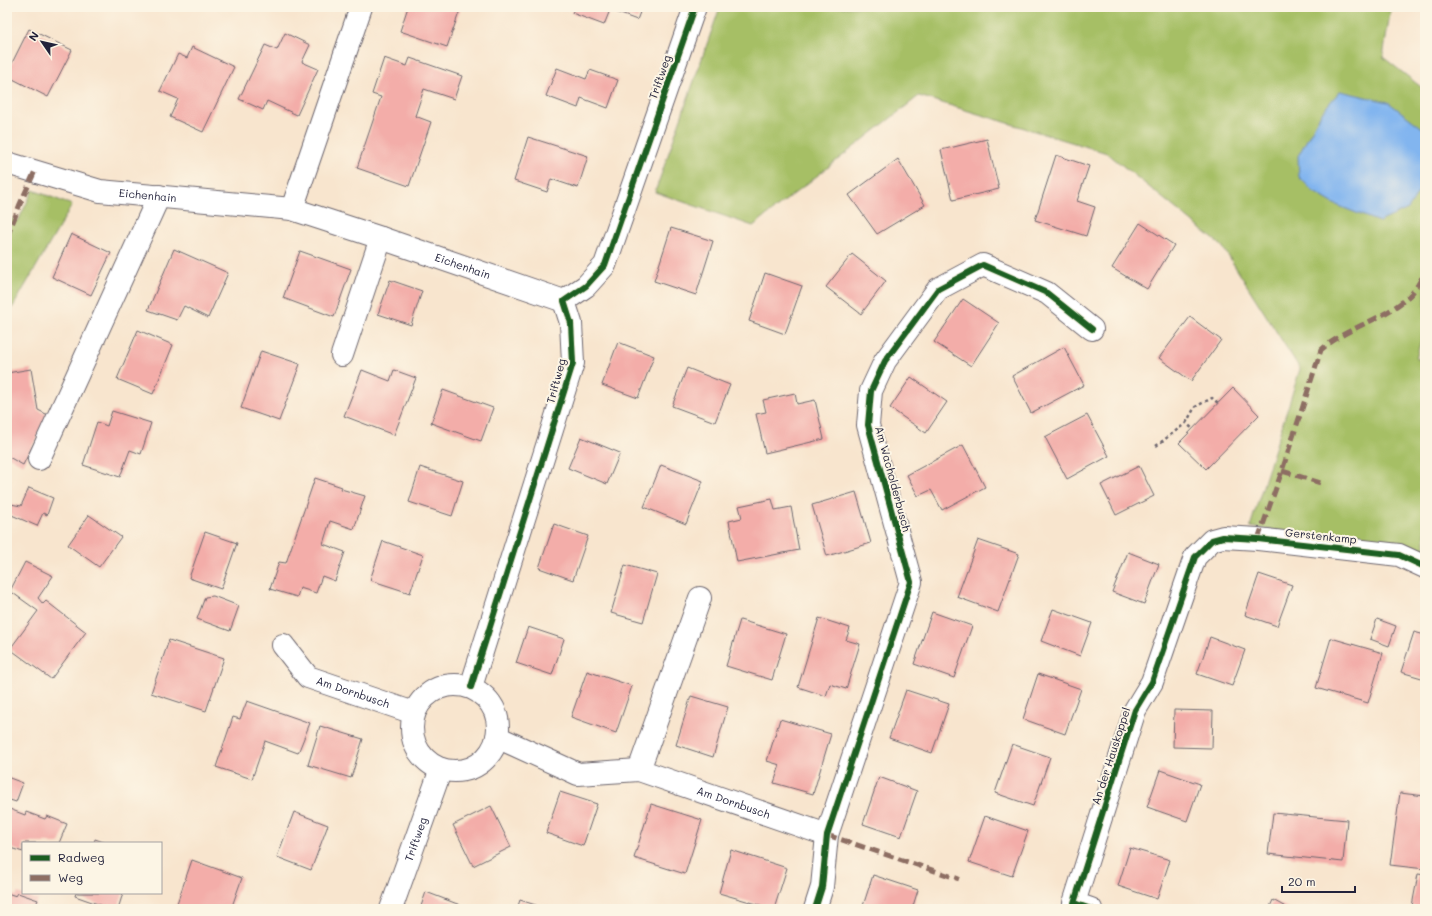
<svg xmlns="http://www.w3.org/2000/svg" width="1432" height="916" font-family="Mali,sans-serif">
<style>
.green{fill:#a6bf65;stroke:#647050}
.water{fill:#82b5ef;stroke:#526c95}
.building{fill:#f3ada9}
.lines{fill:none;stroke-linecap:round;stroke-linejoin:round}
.minor-casing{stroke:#6d666e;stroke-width:24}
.path{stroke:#6d666e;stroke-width:2.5;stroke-dasharray:3 3;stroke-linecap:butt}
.minor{stroke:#fff;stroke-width:22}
.quiet{stroke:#8d6e63;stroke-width:5;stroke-dasharray:10 5;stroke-linecap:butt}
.cycleway-casing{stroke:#fcf5e5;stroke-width:8}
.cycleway{stroke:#1b5e20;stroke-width:6}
.labels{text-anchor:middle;stroke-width:4;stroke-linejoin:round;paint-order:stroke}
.street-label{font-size:11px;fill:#22223b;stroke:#fcf5e5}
</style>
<rect width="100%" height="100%" fill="#fcf5e5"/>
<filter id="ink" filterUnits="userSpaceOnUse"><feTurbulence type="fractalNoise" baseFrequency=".025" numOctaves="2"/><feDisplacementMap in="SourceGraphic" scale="8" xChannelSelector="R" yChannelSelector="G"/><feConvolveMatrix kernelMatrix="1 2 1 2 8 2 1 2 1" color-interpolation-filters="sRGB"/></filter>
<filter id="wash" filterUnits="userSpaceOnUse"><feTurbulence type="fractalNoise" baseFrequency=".012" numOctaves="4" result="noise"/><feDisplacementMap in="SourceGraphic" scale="16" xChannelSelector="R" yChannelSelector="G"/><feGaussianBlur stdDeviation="0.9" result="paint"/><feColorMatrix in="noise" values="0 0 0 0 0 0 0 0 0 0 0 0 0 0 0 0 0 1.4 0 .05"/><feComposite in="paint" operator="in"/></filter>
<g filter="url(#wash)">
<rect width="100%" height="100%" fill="#f8e5ce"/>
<path class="green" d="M720,7h671l-8,50 42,33v236l-9,32 9,1v193l-175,-25 50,-158 -78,-123 -115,-93 -188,-57 -166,130 -98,-34z
M33,190l39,15 -65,112v-100l11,4z"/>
<path class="water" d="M1340,91l48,11 37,28v52l-17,27 -29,13 -45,-18 -20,-12 -15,-15 -1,-21 24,-44z"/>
<g id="blocks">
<path class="building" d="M408,7h53l-14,40 -47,-16z
M575,7h67l-5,13 -27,-10 -6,15 -32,-12z
M29,29l43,21 -24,47 -41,-21v-3z
M285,33l25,12 -8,17 16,7 -21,46 -30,-14 -4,9 -24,-11 26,-54 12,5z
M192,47l42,20 -31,65 -33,-15 8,-18 -18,-8 18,-37 9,4z
M384,58l23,8 3,-8 52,18 -8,23 -30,-10 -9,27 16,6 -22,64 -52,-18 24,-71 -9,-3z
M557,68l29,11 4,-9 28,10 -10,28 -27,-10 -3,10 -32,-12z
M528,137l60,19 -10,32 -27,-9 -4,13 -33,-11z
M987,139l12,50 -46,11 -12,-50z
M1056,155l33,11 -12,35 18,6 -9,29 -51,-16z
M898,159l27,46 -48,29 -28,-39z
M1140,223l34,22 -27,44 -35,-21z
M671,228l42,13 -17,54 -42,-14z
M71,234l40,19 -20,42 -39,-18z
M174,249l54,24 -20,45 -24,-12 -7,14 -29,-10z
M300,251l51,18 -17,48 -51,-19z
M852,254l34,27 -25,33 -35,-27z
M765,273l37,13 -17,48 -36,-13z
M390,280l32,11 -11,34 -33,-11z
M963,299l36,24 -28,43 -37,-24z
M1190,317l31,23 -30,41 -32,-23z
M138,330l35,15 -20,49 -36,-15z
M618,342l36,14 -16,42 -36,-13z
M1064,347l20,38 -53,28 -19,-37z
M261,351l39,13 -21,57 -38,-13z
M687,368l43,17 -15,37 -43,-16z
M31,369l7,41 10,5 -25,50 -16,-9v-40l1,-2 -1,-41z
M362,370l28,11 4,-11 22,8 -22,57 -50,-19z
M911,377l36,25 -21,31 -36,-25z
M1233,388l26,27 -53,54 -27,-26z
M443,390l50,18 -12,33 -50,-18z
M795,393l2,11 18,-4 9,39 -59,14 -9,-39 10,-2 -3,-12z
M112,411l39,12 -10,31 -11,-4 -10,27 -37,-12 14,-43 10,4z
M1087,415l22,41 -42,23 -22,-42z
M581,437l39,16 -13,31 -39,-16z
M963,445l22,42 -43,23 -11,-20 -13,6 -11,-21z
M661,465l42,16 -17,43 -42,-17z
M1139,466l15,30 -38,19 -15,-30z
M420,467l43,14 -11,35 -43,-14z
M315,478l27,9 -1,2 24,7 -11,33 -24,-8 -7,23 22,8 -10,29 -13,-5 -6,17 -16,-5 -3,9 -27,-8 9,-27 7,1z
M29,488l24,10 -6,17 -4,-2 -6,13 -30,-13 4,-9 10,2z
M856,492l15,51 -44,13 -15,-51z
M772,499l3,11 16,-3 8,43 -62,12 -8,-41 13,-3 -3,-12z
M89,515l32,22 -22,30 -31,-22z
M554,524l34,12 -15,44 -34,-12z
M205,532l32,11 -16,46 -32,-11z
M978,540l41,14 -21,58 -41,-15z
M383,541l40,14 -13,38 -40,-13z
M1128,552l31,12 -15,40 -32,-12z
M25,562l28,14 -15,22 5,6 3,-3 40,31 -35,47 -41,-30 28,-38 -28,-20z
M625,565l32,9 -14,48 -32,-9z
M1259,574l33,11 -15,41 -32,-11z
M213,596l26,10 -9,25 -33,-12 8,-22z
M1053,609l39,14 -12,33 -39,-15z
M932,612l40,14 -18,52 -40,-14z
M819,618l31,10 -4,12 14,4 -14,45 -16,-5 -4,12 -28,-9z
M1377,619l19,7 -7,20 -19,-7z
M740,620l46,14 -14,46 -46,-14z
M528,627l36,12 -12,36 -36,-12z
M1414,632l11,3v44l-24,-7z
M1210,637l35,13 -13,36 -35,-12z
M1331,638l52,15 -15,50 -52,-15z
M169,640l55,18 -18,53 -55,-18z
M587,671l45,15 -16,47 -45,-16z
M1038,674l43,15 -16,45 -42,-15z
M906,690l43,14 -17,49 -43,-15z
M691,696l37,11 -15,50 -37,-12z
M247,701l63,22 -12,30 -33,-12 -13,38 -36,-12 17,-50 7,2z
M1174,710l39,1 -1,37 -39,-1z
M780,719l51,15 -18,60 -39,-11 6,-18 -13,-4z
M320,726l43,13 -12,39 -43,-13z
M1012,744l38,13 -17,49 -38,-13z
M1160,770l40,14 -13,37 -40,-14z
M7,777l16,6 -7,19 -9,-3z
M879,777l38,14 -16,46 -38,-13z
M560,792l37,12 -14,42 -37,-13z
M1400,793l25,3v73l-35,-4z
M651,804l51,16 -17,54 -51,-16z
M491,806l20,41 -38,19 -20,-41z
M7,808l18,7 1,-3 19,7 2,-3 20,8 -8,19h-36v9l-16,-5z
M294,812l34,13 -17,45 -34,-13z
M1273,813l74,7 -4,42 -75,-8z
M985,816l43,15 -16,45 -43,-14z
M95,839l11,4h-12z
M1130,848l40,12 -13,39 -39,-13z
M731,850l56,18 -13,41 -55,-16z
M192,860l50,18 -11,31h-56z
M1418,874l7,1v34l-13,-3z
M873,875l45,15 -6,19h-50z
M426,892l34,13 -1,4h-39z
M7,893l9,3 2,-3 20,7 -4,9h-27z
M76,893h47l-5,16h-6l-37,-13z
M520,900l28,9h-31z
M1273,900l16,9h-20z"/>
</g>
</g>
<g filter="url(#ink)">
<use href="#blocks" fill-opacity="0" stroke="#6d666e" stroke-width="1"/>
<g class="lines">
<defs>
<g id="minor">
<path id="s1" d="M7,163l93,28 192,18 89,29 183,63"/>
<path d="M292,209l69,-202"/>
<path d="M342,355l39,-117"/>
<path d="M39,459l120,-263"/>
<path id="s2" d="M283,645l25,32 106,36"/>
<circle cx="455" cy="728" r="43"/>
<path d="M471,687l102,-324 -2,-40 -7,-22 22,-15 19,-21 90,-258"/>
<path id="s3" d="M497,737l81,37 61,-4 188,65"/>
<path d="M639,770l61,-172"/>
<path id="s4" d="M391,909l50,-140"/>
<path d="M815,909l7,-22 5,-52 84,-253 -43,-157 3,-34 14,-30 53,-72 45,-24 64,28 45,36"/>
<path d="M1091,909l-17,-6 61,-193 17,-28 43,-125 17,-17 11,-3 35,2 141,16 26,12"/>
</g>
</defs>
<use href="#minor" class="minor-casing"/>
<path class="path" d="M1186,423l9,-16 17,-9 6,5
M1156,446l30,-23 7,6"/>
<use href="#minor" class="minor"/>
<path class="quiet" d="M7,237l13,-33 15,-33
M1282,471l42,13
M1258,539l24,-68 39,-121c26,-23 63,-30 88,-54 7,-6 11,-16 16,-23
M827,835l132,44"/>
<defs>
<path id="cycleway" d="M471,687l102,-324 -2,-40 -7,-22 22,-15 19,-21 90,-258
M815,909l7,-22 5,-52 84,-253 -43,-157 3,-34 14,-30 53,-72 45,-24 64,28 45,36
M1091,909l-17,-6 61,-193 17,-28 43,-125 17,-17 11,-3 35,2 141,16 26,12"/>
</defs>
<use href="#cycleway" class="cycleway-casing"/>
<use href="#cycleway" class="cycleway"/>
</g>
</g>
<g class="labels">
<g class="street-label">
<text transform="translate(660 77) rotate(-71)" y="4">Triftweg</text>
<text dy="4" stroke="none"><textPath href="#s1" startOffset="145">Eichenhain</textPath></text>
<text dy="4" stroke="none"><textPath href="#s1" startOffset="470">Eichenhain</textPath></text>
<text transform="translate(556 381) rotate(-75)" y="4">Triftweg</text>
<text transform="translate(893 479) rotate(75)" y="4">Am Wacholderbusch</text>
<text transform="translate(1321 536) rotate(6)" y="4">Gerstenkamp</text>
<text dy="4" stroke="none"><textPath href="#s2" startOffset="88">Am Dornbusch</textPath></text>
<text transform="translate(1111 756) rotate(-72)" y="4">An der Hauskoppel</text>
<text dy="4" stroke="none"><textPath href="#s3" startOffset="250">Am Dornbusch</textPath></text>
<text dy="4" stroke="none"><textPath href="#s4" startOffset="74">Triftweg</textPath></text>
</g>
</g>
<rect width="1432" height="916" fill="none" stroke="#fcf5e5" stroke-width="24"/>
<rect x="22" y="842" width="140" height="52" fill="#fcf5e5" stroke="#a5a1a1"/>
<rect x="30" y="855" width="20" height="6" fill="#1b5e20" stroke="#a5a1a1"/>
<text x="58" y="862" font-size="12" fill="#22223b">Radweg</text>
<rect x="30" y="875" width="20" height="6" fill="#8d6e63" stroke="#a5a1a1"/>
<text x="58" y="882" font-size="12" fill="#22223b">Weg</text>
<g transform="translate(42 42) rotate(304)" stroke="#fcf5e5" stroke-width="3" paint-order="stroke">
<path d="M0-3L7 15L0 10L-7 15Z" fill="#22223b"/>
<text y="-6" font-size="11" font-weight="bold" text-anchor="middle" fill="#22223b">N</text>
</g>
<path d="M1282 886v6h73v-6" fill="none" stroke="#22223b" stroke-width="2"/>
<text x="1288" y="886" font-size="12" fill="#22223b" stroke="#fcf5e5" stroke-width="3" paint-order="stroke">20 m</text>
</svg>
